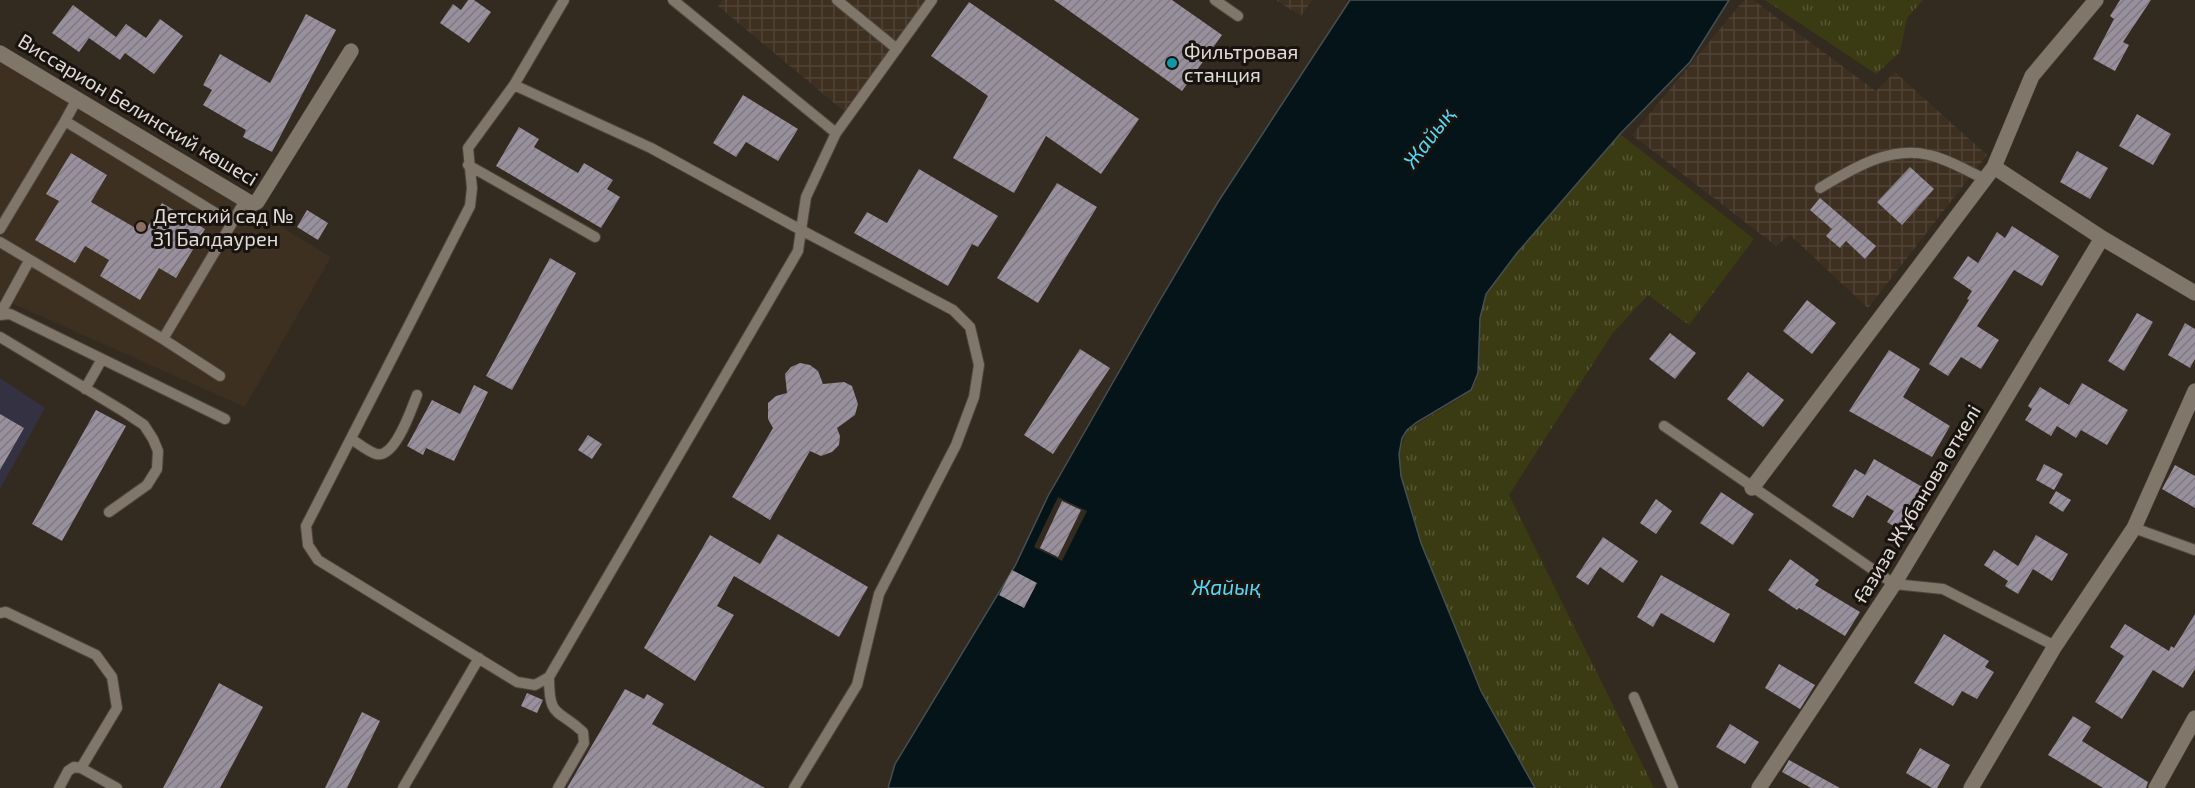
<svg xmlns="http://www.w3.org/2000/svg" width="2195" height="788" font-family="'Exo 2',sans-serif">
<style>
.commercial{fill:#333142}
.industrial{fill:url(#industrial-grid)}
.built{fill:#3d3021}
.grass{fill:url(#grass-tufts)}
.water{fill:#041418;stroke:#465051;stroke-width:1.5}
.pier{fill:#332a20}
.building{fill:url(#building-hatch)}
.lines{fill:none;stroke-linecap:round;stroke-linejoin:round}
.service-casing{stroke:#4e463f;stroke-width:12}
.minor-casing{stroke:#4e463f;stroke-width:16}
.service{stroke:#80766a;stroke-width:10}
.minor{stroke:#80766a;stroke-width:15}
.culture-dot{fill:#0f9aa8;stroke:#18130f;stroke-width:2}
.education-dot{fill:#8d6e63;stroke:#18130f;stroke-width:2}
.labels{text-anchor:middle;stroke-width:6;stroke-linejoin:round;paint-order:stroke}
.poi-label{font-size:20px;fill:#e1dbd5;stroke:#18130f;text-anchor:start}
.street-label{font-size:20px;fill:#e1dbd5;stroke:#18130f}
.water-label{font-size:21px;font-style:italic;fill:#54d8f7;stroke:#18130f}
</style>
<defs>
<pattern id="industrial-grid" width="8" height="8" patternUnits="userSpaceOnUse" patternTransform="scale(1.5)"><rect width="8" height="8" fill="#3d3021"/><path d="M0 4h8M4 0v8" fill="none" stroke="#504436"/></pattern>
<pattern id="grass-tufts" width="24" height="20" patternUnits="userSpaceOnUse" patternTransform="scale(1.5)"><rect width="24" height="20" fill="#3a3b12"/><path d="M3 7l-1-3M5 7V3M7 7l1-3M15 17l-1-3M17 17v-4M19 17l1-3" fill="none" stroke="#565734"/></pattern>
<pattern id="building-hatch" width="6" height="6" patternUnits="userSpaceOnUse" patternTransform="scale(1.5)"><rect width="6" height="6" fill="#98909d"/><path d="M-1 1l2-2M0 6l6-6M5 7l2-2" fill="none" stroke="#7f7981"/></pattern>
</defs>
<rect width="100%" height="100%" fill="#332a20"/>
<path class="commercial" d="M0,378l45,30 -45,81z"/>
<path class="industrial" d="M722,0h204l-81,112 -127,-106z
M1276,0h36l-11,16z
M1744,0h9l123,91 19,-19 92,83 -119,153 -78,-73 -14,11 -144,-111z"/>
<path class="built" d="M0,56l331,201 -86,150 -245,-109z"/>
<path class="grass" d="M1765,0h158l-16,18 -7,34 -24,22z
M1620,134l134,105 -65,86 -41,-30 -36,39 -103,161 145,293h-119l-54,-97 -60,-148 -20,-67 -2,-22 8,-24 54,-32 15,-15 4,-34v-31l6,-24 31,-41z"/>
<path class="water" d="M1350,0h379l-39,62 -70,72 -103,119 -31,41 -6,24 -2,55 -7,17 -54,32 -10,8 -5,8 -3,16 2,22 20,67 60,148 54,97h-647l7,-24 120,-198 33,-70 108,-189 62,-105z"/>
<path class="pier" d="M1058,497l29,14 -25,50 -28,-14z"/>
<path class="building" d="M468,0h6l17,12 -22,31 -29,-20 13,-19 8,6z
M1054,0h118l50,35 -40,56z
M2120,0h31l-28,42 6,3 -14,26 -22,-12 21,-40 -4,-3z
M969,2l170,117 -38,55 -55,-38 -32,57 -61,-35 35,-62 -57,-40z
M73,5l43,32 10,-13 20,14 14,-19 23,17 -29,38 -29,-21 -5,7 -31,-22 -10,14 -27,-19z
M306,14l30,16 -64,122 -29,-15 3,-7 -43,-25 9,-15 -9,-5 17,-31 50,29z
M743,95l55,34 -20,32 -32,-19 -10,15 -23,-14z
M2137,114l34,20 -18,31 -34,-19z
M519,127l20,12 -5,8 44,26 6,-10 29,17 -6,9 13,8 -19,31 -105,-62z
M2077,151l31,17 -18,31 -30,-17z
M71,153l36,22 -16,27 53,31 18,-30 43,26 -29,49 -17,-10 -19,32 -40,-24 9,-16 -24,-14 -10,17 -40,-23 24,-39 -13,-7z
M1910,167l24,22 -32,36 -25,-23z
M919,169l79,47 -20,31 -6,-3 -24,42 -94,-53 13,-21 20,11z
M1057,183l40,24 -59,96 -41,-25z
M1820,198l56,48 -11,13 -19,-18 -6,7 -14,-12 6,-7 -22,-19z
M307,210l21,13 -10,17 -21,-13z
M2012,226l47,30 -17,30 -28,-16 -37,56 22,14 -18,29 -20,-12 -13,19 -19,-12 40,-64 -2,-1 5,-8 -19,-13 15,-22 10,7 19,-31 8,6z
M550,258l26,15 -64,117 -26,-14z
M1807,300l29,23 -24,31 -29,-23z
M2137,313l16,9 -29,49 -16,-10z
M2185,323l10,6v30l-5,9 -22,-13z
M1670,333l26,20 -21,26 -26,-20z
M1080,349l30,19 -57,86 -29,-19z
M1889,350l31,19 -17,28 47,29 -18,31 -83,-46z
M800,363l10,2 8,6 5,13 21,-2 8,4 6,18 -3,11 -18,13 3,8 -1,9 -7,7 -11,4 -11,-5 -40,69 -38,-23 41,-69 -5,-9v-16l8,-7 11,-3 -2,-19 6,-7z
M1748,372l36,28 -21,27 -36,-28z
M2082,383l46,27 -21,35 -26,-15 -5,8 -19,-12 -6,10 -26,-16 7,-11 -4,-3 12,-19 29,18z
M474,385l14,7 -34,69 -28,-13 -3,7 -16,-9 25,-46 28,14z
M96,410l30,16 -64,115 -30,-17z
M0,414l24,14 -24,42z
M588,435l14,9 -10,15 -14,-9z
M1874,459l57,33 -25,42 -19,-12 7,-11 -27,-16 -14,23 -21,-12 23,-37 10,6z
M2044,464l19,10 -9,16 -18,-10z
M2175,465l20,11v32l-33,-19z
M2056,491l15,9 -8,12 -14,-9z
M1721,492l33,22 -21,31 -33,-22z
M1656,499l16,12 -16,23 -16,-11z
M1062,501l19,9 -23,47 -18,-9z
M778,534l90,53 -29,50 -105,-61 -17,30 17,9 -39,66 -51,-33 66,-113 50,29z
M2036,535l32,19 -16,27 -19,-12 -15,25 -13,-8 3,-5 -24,-16 10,-15 24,16z
M1603,537l35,24 -15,22 -23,-16 -12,18 -12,-8z
M1790,559l29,21 -4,5 45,27 -15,24 -46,-28 -2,2 -29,-20z
M1012,570l25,13 -13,25 -25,-13z
M1661,575l69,39 -16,29 -53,-30 -8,14 -16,-10z
M2195,614v55l-12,19 -30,-18 -31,49 -27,-17 29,-46 -14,-9 15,-23 44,27 2,-5 3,2z
M1944,634l45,27 -4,6 9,5 -17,27 -15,-8 -9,15 -39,-23z
M1779,664l36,21 -15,24 -35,-21z
M219,683l44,24 -43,81h-57z
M625,689l19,10 3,-5 17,10 -12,20 113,64h-198z
M527,693l16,7 -6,13 -16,-7z
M362,712l18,9 -33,67h-22z
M2073,716l18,11 -9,14 66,41 -2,6h-43l-55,-33z
M1730,724l29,18 -14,22 -29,-17z
M1920,748l30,17 -13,23h-5l-26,-15z
M1789,760l51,28h-29l-29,-16z"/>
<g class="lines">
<defs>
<path id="service" d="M673,0l163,133
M837,0l60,49
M1215,0l23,16
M514,85l137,63 150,82 -3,21 -249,426 -14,8 -18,-3 -199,-122 -10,-15 -2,-19 164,-320 2,-18 -4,-40 46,-63 50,-85
M65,121l11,-20
M468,165l127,72
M1820,188c32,-19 70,-43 109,-33 19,4 38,16 56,24
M232,223l12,-21
M0,229l65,-108 167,102 -69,116 -163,-97
M0,314l29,-53
M0,315l10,-1 215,105
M0,337l123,74 21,14 9,14 5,12 -1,18 -10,16 -38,27
M163,339l57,37
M85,389l17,-30
M1664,426l230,158 49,5 112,57
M351,439c7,4 16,12 25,15 19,5 35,-44 41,-59
M2134,528l61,22
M0,613l6,-1 90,43 16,22 5,31 -36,60
M549,677c0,43 9,31 34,55l1,11 -26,45
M1634,697l39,91
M59,788l9,-17 6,-4 7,1 36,20
M403,788l76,-130
M794,788l63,-103 22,-91 77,-149 18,-48 5,-32 -9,-38 -17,-17 -152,-80 5,-33 30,-64 96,-133"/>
<path id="minor" d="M0,53l252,151 5,-2 94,-151
M1994,167l108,71 93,55
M1752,488l242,-321 38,-91 64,-76
M1759,788l135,-204 208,-346
M1971,788l84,-142 79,-118 61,-137
M2156,788l39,-70"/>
</defs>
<use href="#service" class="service-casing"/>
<use href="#minor" class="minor-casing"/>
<use href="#service" class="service"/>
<use href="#minor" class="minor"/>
</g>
<circle class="culture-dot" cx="1172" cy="63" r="6"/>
<circle class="education-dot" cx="141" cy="227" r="6"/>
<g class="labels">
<g class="poi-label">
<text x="1184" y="59">Фильтровая<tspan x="1184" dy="23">станция</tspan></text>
<text x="153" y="223">Детский сад №<tspan x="153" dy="23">31 Балдаурен</tspan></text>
</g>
<g class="street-label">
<text transform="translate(138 110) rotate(31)" y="7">Виссарион Белинский көшесі</text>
<text transform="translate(1917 504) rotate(-59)" y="7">Ғазиза Жұбанова өткелі</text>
</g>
<g class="water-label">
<text transform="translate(1429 138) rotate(-53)" y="7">Жайық</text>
<text x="1226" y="595">Жайық</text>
</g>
</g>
</svg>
